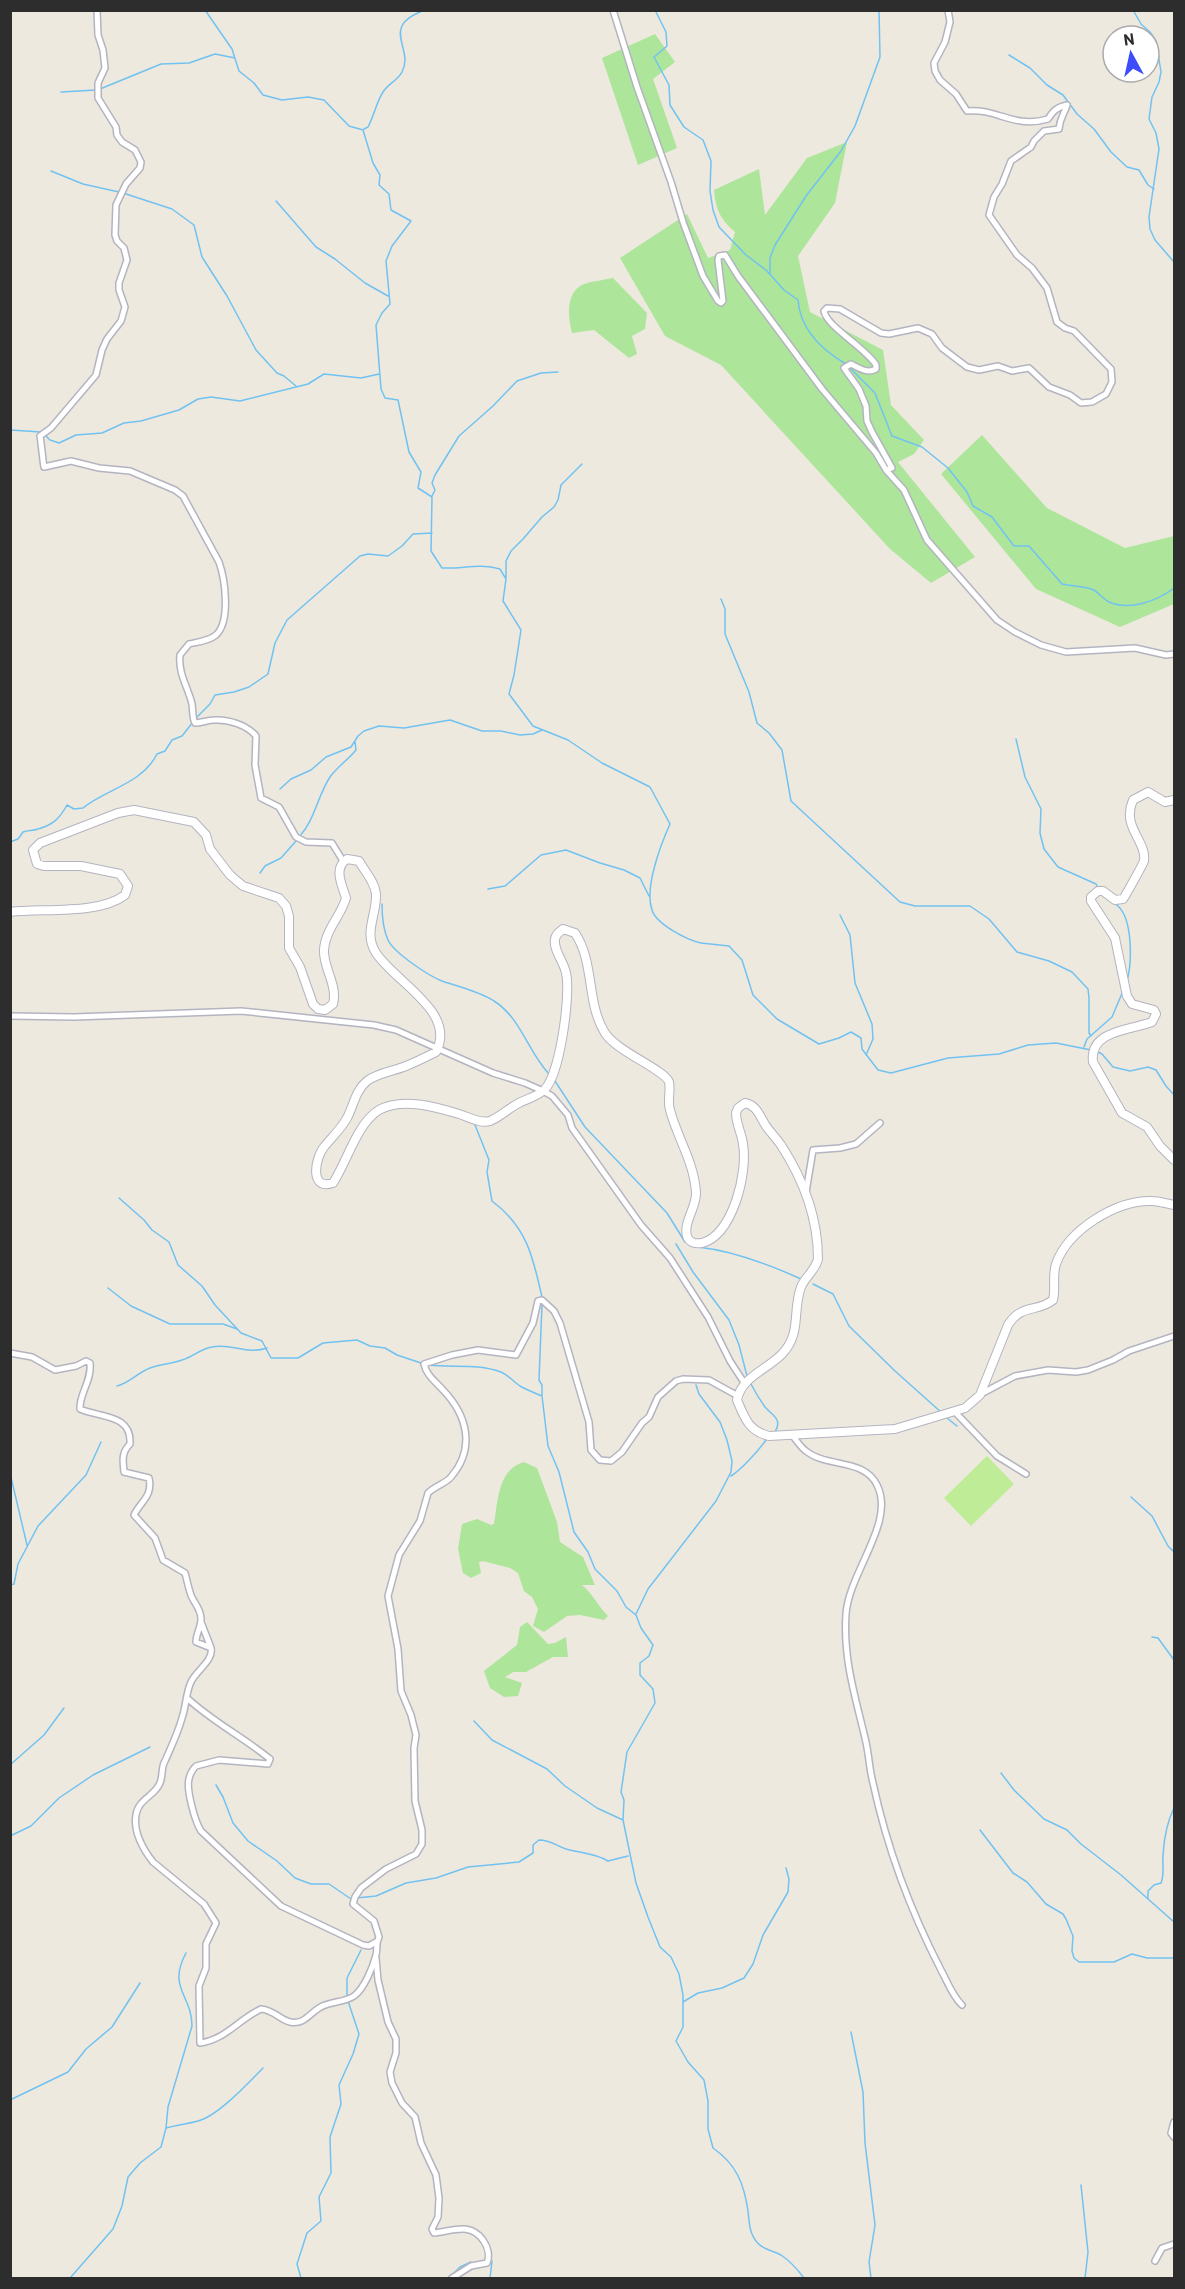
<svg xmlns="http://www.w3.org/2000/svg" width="1185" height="2289" font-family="Barlow,sans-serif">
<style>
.green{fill:#ade59b}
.pitch{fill:#bfed97}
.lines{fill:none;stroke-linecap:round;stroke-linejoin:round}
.stream{stroke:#71c2f1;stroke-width:1.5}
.street-casing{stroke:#b3b4c0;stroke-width:8}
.secondary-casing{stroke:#b3b4c0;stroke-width:10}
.street{stroke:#fff;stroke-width:5}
.secondary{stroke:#fff;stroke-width:8}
</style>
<rect width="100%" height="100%" fill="#eee9df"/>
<path class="green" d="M655,34l20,28 -22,17 24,69 -39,17 -36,-107z
M847,142l-12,61 -37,53 12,56 73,38 8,55 33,35 -10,14 -16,8 77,95 -44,26 -41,-34 -169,-184 -56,-29 -45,-78 67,-44 21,44 22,-8 5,-18c-15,-13 -19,-22 -21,-42l45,-21 6,46 42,-57z
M613,278l34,35 -2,16 -13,7 5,18 -8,4 -35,-28 -22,3c-4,-16 -7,-41 12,-49 9,-3 20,-4 29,-6z
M982,435l65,73 78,40 49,-12v68l-54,23 -84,-38 -95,-115z
M524,1462l13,6 20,54 3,20 23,15 12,28h-13c11,9 16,21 26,31l-4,4 -24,-5 -13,1 -23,16 -11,-6 5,-17 -6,-12 -8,-6 -6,-18 -8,-5 -27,-7 -4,1 2,11 -10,5 -8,-5 -5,-24 4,-25 15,-5 14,6 3,-1c4,-23 4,-55 30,-62z
M527,1622l21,22 7,-1 11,-6 2,20h-15l-27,15h-13l-8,5 17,6 -4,13 -14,1 -14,-9 -6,-17 33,-26 3,-18z"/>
<path class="pitch" d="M987,1456l27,28 -43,42 -27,-28z"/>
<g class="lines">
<path class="stream" d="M205,10l27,39 7,22 15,12 9,12 19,5 26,-3 16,3 25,26 14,4 10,33 7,12 -1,10 10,9 2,16 20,11 -19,25 -6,15 4,43 -8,9 -6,12 5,64 4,9 13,2 11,52 12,20 -3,16 14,9 -1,54 11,17c21,1 37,-5 58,1l6,10 -3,22 18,29 -7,45 -5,19 24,32 35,14 34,23 48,24 20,37c-9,20 -26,64 -18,86 4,14 35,30 49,33 9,1 19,2 28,3l13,14 11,35 24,24 42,25 20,-6 12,-6 10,6 1,11 16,21 13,3 57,-15 51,-4 29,-9 28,-2 35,7
M655,10l11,22 1,14 -13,11 15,28 1,20 14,22 19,13 8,21 -1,30 3,19 6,17 27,28 20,15 18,20 14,10c2,29 24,50 48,64
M1133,10l8,14 9,8 6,9 5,31 -2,10 -7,15 -3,22 7,14 3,16 -10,68 1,12 5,11 19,22
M1009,55l21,13 17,17 16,10 14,19 17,15 17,23 16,15 12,3 9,15 6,4
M100,89l61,-25 28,-1 26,-9 20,4
M61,92l35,-2
M364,129l4,-2c6,-11 8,-24 15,-35 5,-8 15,-12 19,-20 13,-24 -24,-45 23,-62
M51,171l32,13 36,8
M123,193l49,16 22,16 8,32 25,39 29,54 21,23 7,3 12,10
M276,201l40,46 19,12 30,24 23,13
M770,273v-15l5,-13 31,-49 35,-45 14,-25 25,-69 -1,-47
M849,367l26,26 17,43 30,11 26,21 19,24 6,14 19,11 22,29h15l33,38c9,2 24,2 32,6 5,3 9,9 15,12 21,9 48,-1 65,-14
M10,430l31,2
M45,435l5,5 9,3 17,-8 26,-2 22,-10 17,-2 38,-11 19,-11 13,-2 29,4 68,-17 16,-10 37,4 18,-4
M432,496l3,-6 -3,-7 3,-8 24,-39 34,-30 24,-25 24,-8 17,-1
M506,578v-17l5,-10 12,-12 19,-22 12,-10 4,-7 3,-15 21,-21
M721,599l4,10v25l24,58 8,31 12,10 13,17 9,51 109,101 15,4h55l19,13 28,33 32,9 23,11 16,17 1,9v35l2,3
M196,718l14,-14 5,-9 19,-3 15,-5 19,-13 7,-31 12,-23 73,-64 8,-2 20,2 14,-10 11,-12 19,-1
M1016,739l9,38 16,32 -1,24 4,16 14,18 38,17 2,4
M280,789l11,-10 20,-9 15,-13 25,-10 7,-11 6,-5 15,-5 25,2 46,-8 32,11h19l19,4 13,-1 9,-4
M299,837c16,-17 18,-40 31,-60 7,-10 18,-17 26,-27l-1,-8
M10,842l8,-3 5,-7c5,-2 10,-1 15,-3 15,-4 22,-11 29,-24l7,4 9,-1c23,-19 59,-24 74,-54l8,-3 7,-11 10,-4 11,-14
M260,873l5,-7 16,-8 15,-17
M488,889l17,-3 36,-31 25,-5 34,13 24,7 16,8 9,18
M1102,895c5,4 11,7 16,11 15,14 14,57 9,75
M382,904c0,12 1,25 6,36 6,13 41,36 54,41 17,6 37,10 52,20 27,17 34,51 55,73
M840,915l10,20 5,48 17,41 1,15 -7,16
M1084,1047l3,-8 25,-22 11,-26
M1098,1052l4,2 11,13 17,4 18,-4 8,3 10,16 8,9
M555,1081l30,46 82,86 18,29
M475,1125l14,35 -2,12 5,29c35,26 41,56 50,96
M119,1198l25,22 8,10 17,12 9,23 24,21 13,19 26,28 21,8 9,17h27l25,-15 34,-3 13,6 15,2 12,7 24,8
M676,1244l17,28 36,48 10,25 8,31
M698,1247c36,4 70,17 103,32
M813,1284l20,10 16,32 46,45 47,42
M108,1288l23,18 39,18h53l14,5
M429,1365c24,3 48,-2 72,7 7,3 13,10 19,14 7,4 15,7 22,10l6,50 11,26 15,60 14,20 7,17 22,22 9,16 10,8 5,13 12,17 -4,11 -9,7v12l13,14 2,14 -28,49 -6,40 3,8 -1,20 13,63 12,34 12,30 11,10 8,17 4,21v32l-7,14 12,21 16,18 4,21v28l5,19c23,16 31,35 35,63 1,7 1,17 4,23 6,15 17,15 29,21 9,6 17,15 23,23
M751,1384c4,8 9,16 14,23 7,8 18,12 10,25
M117,1386c13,-3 20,-13 33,-18 10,-4 21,-4 32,-8 11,-3 18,-11 30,-13 20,-4 35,8 55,1
M542,1395v-10l-3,-5 3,-76
M947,1418l10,8
M10,1473l17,72
M731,1476c10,-6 28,-26 35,-36
M1131,1497l21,19 16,30 6,6
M10,1585l4,-1 4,-20 20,-38 48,-51 15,-33
M636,1614l12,-25 68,-88 15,-29 1,-11 -5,-21 -7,-18 -21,-28 -3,-9
M1152,1637l6,1 16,22
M474,1721l18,19 55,29 18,17 32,22 26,12
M10,1765l34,-30 20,-27
M1001,1773l13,17 30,29 23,11 14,14 40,31 53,47
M216,1785l7,12 10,26 15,18 29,20 18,17 16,6h18l22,15
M980,1830l33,43 14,9 19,22 17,10 3,5 7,17 -1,15 2,7 5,4h35l18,-8 15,4h27
M10,1836l21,-10 28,-28 34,-23 57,-28
M356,1898l20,-2 30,-13 30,-5 32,-11 51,-5 14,-9v-8l6,-5c12,0 17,6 27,9 15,4 29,4 42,12l20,-5
M1148,1898v-7l6,-6 7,-2c4,-10 1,-18 2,-28 1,-17 4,-33 11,-47
M347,1997v-19l14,-28
M683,2002l15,-9 24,-5 22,-10 9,-14 10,-29 25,-43 1,-13 -3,-11
M851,2032l12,60 2,51 10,82 -6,37 2,16
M10,2100l58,-28 18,-23 26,-22 28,-44
M166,2128l2,-21 24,-81c0,-31 -25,-38 -6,-73
M1081,2185l7,67 -3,26
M452,2275l8,-8 11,-5
M70,2278l43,-49 9,-23 6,-29 12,-14 21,-16 5,-19c11,-3 21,-4 32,-7 20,-5 50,-38 65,-53
M301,2278l-4,-14 10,-31 14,-12 -2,-24 12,-24 -1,-36 11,-33 -2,-19 14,-31 6,-20 -11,-33
M490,2278l2,-17"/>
<defs>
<path id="street" d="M97,10l1,25 5,15 2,18 -7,15v15l18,29 1,8 5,7 13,8 6,12 -1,6 -14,16 -10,21 -1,30 2,6 7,7 3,12 -8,23v7l6,17 -4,14 -14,18 -5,11 -6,25 -45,53 -11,8c1,5 3,26 4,31l27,-6 28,7 31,3 45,19 8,6 36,66c6,17 12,59 -3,73 -7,6 -18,7 -27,9l-9,11c-2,19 8,32 12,49 1,6 0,13 3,19 7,0 12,-3 19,-3 14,-1 33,5 42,16l-1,29 6,33 18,9 17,30 10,5 26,1 11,18
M613,10l24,77 34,95 12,40 20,54 15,25 3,2 2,-2 -5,-41 1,-4 6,-1 13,21 84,113 54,64 10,17 18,20 23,50 70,80 18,12 26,13 25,7 69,-4 31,7 8,-1
M886,470l6,-2 -20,-36 -5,-11 -1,-15 -7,-17 -15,-21 7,-4c8,4 16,10 25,5v-4c-9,-16 -50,-39 -52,-54l3,-3 13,1 41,24 8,1 29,-6 14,6 10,14 25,19 12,3 19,-4 14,5 17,-3 20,19 21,8 11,8 11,-1 14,-8 6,-12 -1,-13 -37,-38 -9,-3 -8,-6 -10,-34 -15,-20 -15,-13 -28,-40 5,-18 8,-13 9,-23 20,-14 3,-6 10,-10 15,-2c1,-12 5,-14 8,-24 -10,2 -14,6 -19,14 -35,10 -50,-11 -81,-8l-11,-17 -16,-14 -5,-9 -1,-8 11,-21 5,-20 -2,-12
M10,1016l64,1 167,-6 133,14 22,5 97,43 32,10 18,8 9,5 16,19 4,13 69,97 29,33 38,59 22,44 15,23
M806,1192l7,-42 27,-2 16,-4 24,-21
M10,1353l22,4 23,13 21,-4 10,-5 4,2c2,18 -11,31 -10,46 21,9 52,5 50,35 -9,9 -7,17 -6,28l25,6c4,18 -8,23 -15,37l21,23 8,22 22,13c2,7 3,13 5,19 2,10 11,15 11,27 0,8 -5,15 -5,23l15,6c3,12 -15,23 -20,34 -5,10 -5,25 -9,36 -4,15 -11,29 -17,43 -4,6 -2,15 -5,22 -5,13 -22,16 -24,32 -3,17 7,34 17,47l51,42 12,19 -10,21v24l-7,18 1,57c25,-3 39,-24 61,-34 13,1 19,11 29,13 14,3 19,-8 29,-14 10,-7 25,-5 35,-12 10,-7 19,-29 22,-41 2,-7 -1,-11 3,-18l-5,-16 -21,-17 2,-7 6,-9 25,-19 30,-15 6,-10v-14l-7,-29 -1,-53 2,-13 -5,-20 -10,-24 -3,-42 -10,-53 11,-41 21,-34 8,-28c7,-7 17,-9 23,-16 25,-29 16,-62 -8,-87 -7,-8 -17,-15 -19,-26l28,-9 26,-5 38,5 17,-32 5,-22 4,-1 12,11 6,12 29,99 2,28 9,10 11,1 11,-9 20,-29 7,-6 9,-20 18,-16 7,-2 26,1 29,16
M981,1394l34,-18 33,-6 28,2 12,-2 25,-10 16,-9 45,-15
M955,1412l42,44 29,18
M791,1434c5,5 9,13 15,17 21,17 58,7 71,34 19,37 -28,87 -31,129 -3,45 9,81 19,124 4,15 4,30 8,45 14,65 38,129 68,187 6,11 12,27 21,35
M201,1622l10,26
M187,1698c26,24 56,39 83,61l-2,5 -49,-4 -23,6c-3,3 -6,8 -7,13 -3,10 6,43 12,52l80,75 82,39 6,1 7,-4
M376,1958l2,22 10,42 8,17v14l-6,19 2,11 10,20 13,14 6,26 15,32 3,23 -1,19 -6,12 2,4c19,-2 36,-11 49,7 5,7 7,16 4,23l-16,3 -19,12
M1174,2122l-3,11 3,4
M1155,2261l7,-13 12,-4"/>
<path id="secondary" d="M1174,800l-9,2 -17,-10 -15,8c-12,27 14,41 11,61 -1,3 -18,34 -21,38l-8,1 -12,-9h-5l-7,6v4l24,37 12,58 5,8 22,6 2,4 -4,8c-21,8 -63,8 -59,40l29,51 25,14 13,19 14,14
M10,912c33,-4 89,3 115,-17l3,-9 -8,-12 -39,-8h-37l-7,-2 -4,-14 7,-7 78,-30 16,-3 60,12 12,13 4,14 20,26 13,11 36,12 7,8 3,10v32l11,19 13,37 5,5 7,1 8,-6c5,-19 -10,-36 -9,-54 1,-20 17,-34 22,-52 -4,-13 -13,-30 1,-39l12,2c6,11 16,21 17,33 1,21 -13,39 0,59 20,30 81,59 60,99 -10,5 -20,10 -30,14 -12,5 -29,7 -39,15 -12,10 -13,24 -20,37 -6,11 -15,19 -23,29 -9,11 -15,44 9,36 14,-21 24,-60 46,-73 23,-13 57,-3 80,4 10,3 21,10 31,7 10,-4 18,-12 27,-17 9,-5 22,-8 28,-15 15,-15 26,-95 21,-116 -2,-11 -13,-23 -11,-34 1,-5 4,-7 8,-10l12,4c20,30 11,70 30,100 11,18 60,37 64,49 2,9 -2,19 1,28 7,27 24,52 26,82 1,15 -13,30 -9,44 2,7 9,8 15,7 31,-8 46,-71 41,-99 -1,-10 -7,-20 -7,-31l2,-5 7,-5c12,2 15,14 21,23 5,7 10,12 15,19 22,34 37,73 37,114 -3,12 -13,18 -17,28 -9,24 1,46 -19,67 -14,15 -41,23 -45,46 8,19 12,31 32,36l126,-7 70,-21 15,-13 28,-70c14,-22 29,-12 45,-25 3,-12 -1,-24 3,-36 12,-34 60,-64 96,-63 7,0 15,3 22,4"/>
</defs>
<use href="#street" class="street-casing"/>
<use href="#secondary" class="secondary-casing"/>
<use href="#street" class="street"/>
<use href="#secondary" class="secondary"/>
</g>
<rect width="1185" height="2289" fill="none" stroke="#2d2d2d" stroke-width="24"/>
<g transform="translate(1131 54) rotate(352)"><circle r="28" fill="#ffffff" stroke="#ababab" stroke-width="1.5"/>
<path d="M0-4.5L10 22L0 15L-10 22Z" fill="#3d4dfd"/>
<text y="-9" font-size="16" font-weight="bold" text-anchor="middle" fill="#2d2d2d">N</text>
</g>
</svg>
